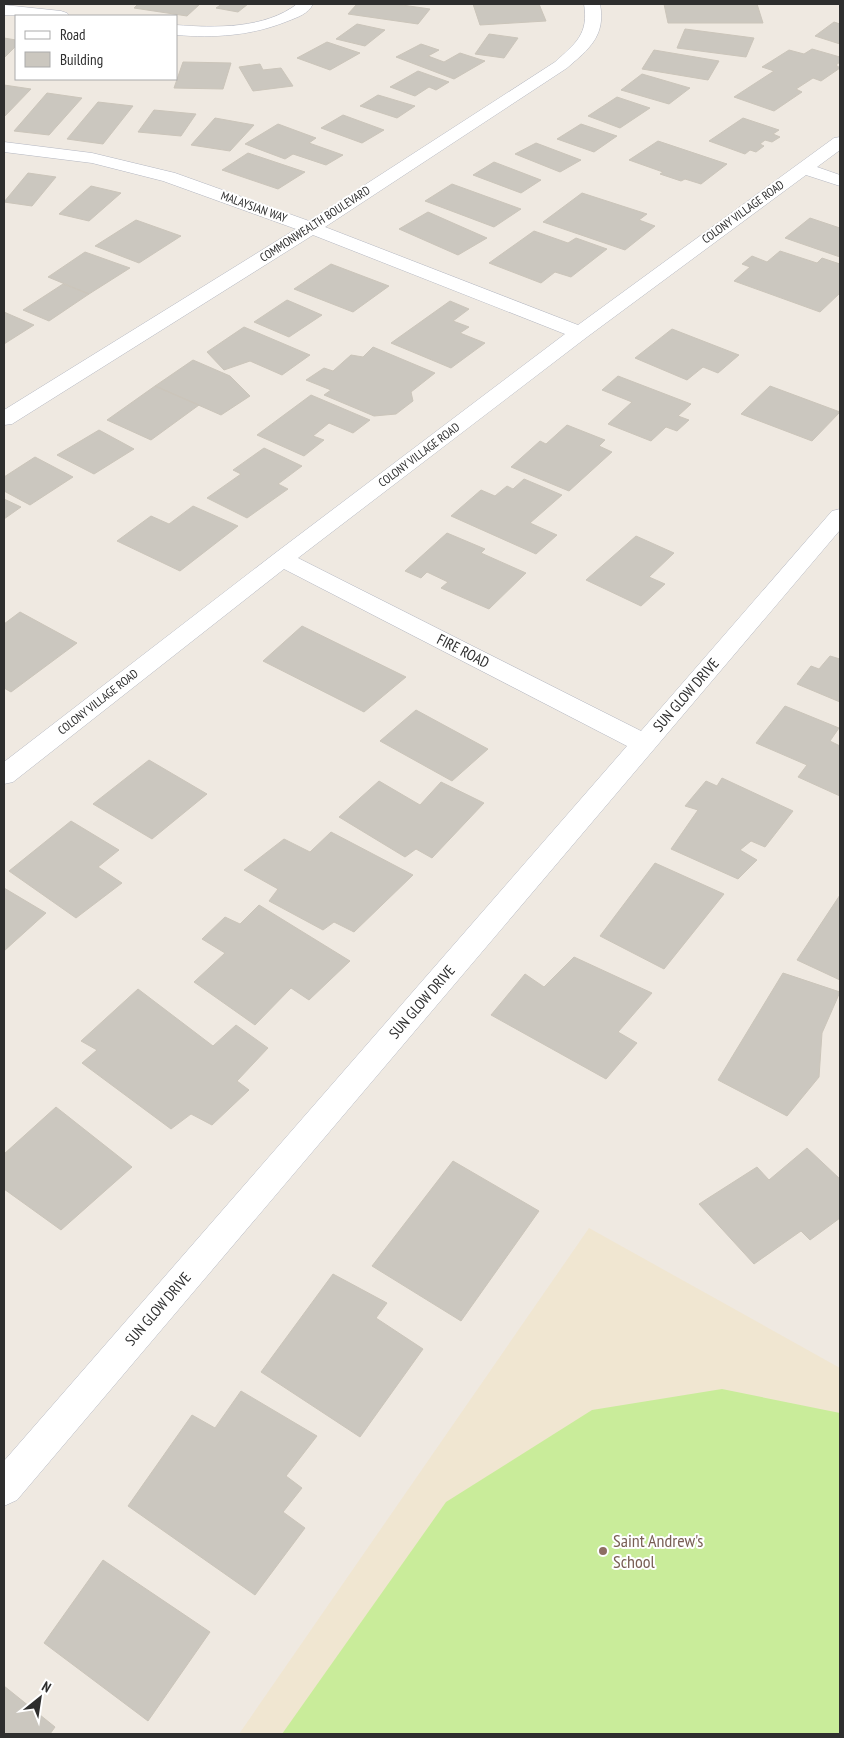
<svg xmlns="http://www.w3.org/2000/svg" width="844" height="1738" font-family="'PT Sans Narrow',sans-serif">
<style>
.education{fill:#f0e6d1}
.pitch{fill:#c9ec9a}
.building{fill:#cbc7bf;stroke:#cbc5ba}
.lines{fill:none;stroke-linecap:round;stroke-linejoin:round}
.minor-casing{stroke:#b4b7c1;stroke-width:1}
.minor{fill:#fff;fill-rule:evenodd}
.education-dot{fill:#8d6e63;stroke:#fff;stroke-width:2}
.labels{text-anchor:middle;stroke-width:4;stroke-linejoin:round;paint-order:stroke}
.far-street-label{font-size:12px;fill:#2e2e2e;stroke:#fff}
.street-label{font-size:15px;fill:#2e2e2e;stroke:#fff}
.near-education-label{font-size:18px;fill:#785e54;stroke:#fff;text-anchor:start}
</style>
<rect width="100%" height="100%" fill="#efe9e1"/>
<path class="education" d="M589,1228l251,140v366h-601z"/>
<path class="pitch" d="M722,1389l118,24v321h-558l164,-232 146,-92z"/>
<path class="building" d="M138,4h62l-13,12 -53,-8z
M222,4h26l-10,8 -22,-4z
M357,4h38l35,5 -12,15 -70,-10z
M473,4h66l7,17 -66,4z
M664,4h93l6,19h-95z
M834,22l6,2v20l-25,-8z
M357,24l28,6 -20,16 -29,-7z
M685,29l69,9 -8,19 -69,-9z
M489,34l29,4 -14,20 -29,-4z
M4,38l12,2v6l-12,12z
M327,42l33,11 -30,17 -33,-12z
M421,44l18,6 -11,6 16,6 16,-9 25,8 -31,18 -58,-22z
M812,49l28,8v5l-4,3 4,3 -19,13 -8,-3 -17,11 6,3 -28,19 -40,-14 40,-26 -12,-4 27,-17 15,4z
M654,50l65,11 -11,19 -66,-11z
M183,62l48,1 -8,26 -49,-1z
M260,64l3,6 18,-2 12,18 -40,5 -14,-24z
M418,71l31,11 -13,8 -7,-3 -14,9 -25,-9z
M642,74l48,14 -21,16 -48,-14z
M4,85l27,4 -27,28z
M47,93l35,5 -33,37 -35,-4z
M378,95l37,11 -18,12 -37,-12z
M617,97l33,11 -30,20 -32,-12z
M98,102l35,4 -30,38 -36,-5z
M154,110l42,4 -15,22 -43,-4z
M343,115l41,15 -22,13 -41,-15z
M215,118l39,7 -24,26 -39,-6z
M743,118l36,12 -6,4 7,3 -8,5 -7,-2 -5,4 4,2 -8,6 -6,-2 -5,4 -36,-13z
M278,124l38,14 -7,5 34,12 -17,10 -33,-11 -8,5 -40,-15z
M581,124l36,12 -23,16 -37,-13z
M658,141l69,23 -26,20 -16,-5 -4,2 -21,-7 3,-2 -34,-12z
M536,143l45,17 -21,12 -45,-18z
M248,153l57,19 -27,17 -56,-19z
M494,162l47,18 -20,13 -48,-18z
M28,173l28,4 -24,29 -28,-4z
M452,184l69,25 -27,18 -69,-26z
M91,186l30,7 -32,28 -30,-7z
M582,193l65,21 -8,6 16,6 -30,24 -82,-28z
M428,212l59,26 -29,17 -59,-26z
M810,218l30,10v29l-55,-19z
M136,220l45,16 -42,27 -44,-17z
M534,231l34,12 8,-5 31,11 -36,28 -16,-5 -14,11 -52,-20z
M780,251l37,12 5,-5 18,6v29l-20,19 -86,-31 16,-14 -8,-3 10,-8 15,6z
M85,252l45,16 -41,26 -41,-17z
M331,264l58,22 -36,26 -59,-23z
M63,284l26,10 -40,27 -26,-11z
M287,300l35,15 -33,22 -35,-15z
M450,301l19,8 -16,12 16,6 -9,6 25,10 -34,25 -60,-25z
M4,312l30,13 -30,19z
M244,327l66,28 -28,20 -32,-14 -26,9 -17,-18z
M672,329l67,26 -21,18 -15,-6 -16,13 -52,-22z
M373,347l62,26 -24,19 2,9 -17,13 -22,2 -50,-21 7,-5 -25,-10 18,-12 9,3 18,-16 12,2z
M193,360l37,16 20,20 -29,19 -66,-29z
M618,376l73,28 -13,12 11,4 -12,11 -11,-4 -15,14 -43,-17 24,-22 -30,-12z
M155,386l44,19 -48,35 -44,-20z
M770,386l70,26 -28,29 -71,-27z
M311,395l59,25 -17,13 -24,-10 -16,13 11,4 -20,16 -47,-21z
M567,425l38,15 -6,6 13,6 -43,39 -58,-24 29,-26 6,3z
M99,430l35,19 -40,25 -37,-19z
M264,448l38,18 -24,18 10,5 -41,29 -40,-20 34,-24 -8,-4z
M35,457l38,20 -43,28 -26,-14v-14z
M524,479l38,16 -32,28 27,12 -21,19 -85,-38 30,-26 14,6 12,-10 6,3z
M4,499l17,8 -17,12z
M193,506l45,20 -58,45 -63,-30 34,-25 18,8z
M447,533l38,16 -4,4 45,20 -37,36 -48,-21 7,-6 -21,-10 -6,6 -16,-7z
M636,536l38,17 -25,24 16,7 -24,22 -55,-26z
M20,612l57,31 -66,49 -7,-4v-64z
M302,626l104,51 -42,35 -101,-51z
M830,656l10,3v43l-43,-18 14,-18 8,3z
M785,706l54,22 -9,13 10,5v50l-42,-19 9,-12 -51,-22z
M416,710l72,39 -36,32 -72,-40z
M149,760l58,34 -55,45 -59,-35z
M722,778l71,33 -28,36 -14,-6 -11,9 17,10 -19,19 -67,-30 27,-39 -13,-4 21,-25 11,5z
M379,781l41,24 21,-23 43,21 -52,55 -16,-9 -11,8 -66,-40z
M71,821l48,29 -21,17 24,16 -46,35 -67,-47z
M331,832l82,43 -59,57 -20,-10 -11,8 -54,-29 9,-12 -34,-19 40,-31 26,13z
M655,863l69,31 -60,75 -64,-33z
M4,888l42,25 -42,38z
M840,895v85l-43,-20z
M259,905l91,56 -41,39 -18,-12 -36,37 -61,-43 31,-29 -23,-14 23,-22 15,7z
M574,957l78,36 -34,39 19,11 -31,36 -115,-64 34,-41 19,13z
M783,973l57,19 -18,41 -3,44 -32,39 -69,-36z
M138,989l75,57 23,-21 32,23 -31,33 12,9 -37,35 -21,-11 -20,15 -89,-66 15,-13 -16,-9z
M56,1107l76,60 -71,63 -57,-41v-35z
M807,1148l33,31v39l-30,22 -9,-9 -47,33 -55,-60 58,-37 12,13z
M453,1161l86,50 -78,110 -89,-55z
M333,1274l54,29 -11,15 47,31 -63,88 -99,-65z
M241,1391l76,45 -31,40 16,12 -19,24 22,16 -50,67 -127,-89 64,-91 23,13z
M103,1560l107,72 -62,89 -104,-78z
M4,1686l51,41 -5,7h-46z"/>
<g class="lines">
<defs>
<path id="minor" d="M297,4h16c-5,10 -15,13 -25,17 -37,15 -73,17 -112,14v-10c39,3 89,4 121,-21z
M584,4h16c6,32 -11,45 -33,64l-242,159 253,98 256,-187 6,-1v13l-23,17 23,8v11l-34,-11 -219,162 -289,221 343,173 191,-220 8,-2v21l-823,970 -13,6v-45l623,-715 -343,-177 -271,213 -9,2v-22l270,-208 291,-220 -252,-99 -301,189 -8,1v-15l292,-181 -133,-48 -71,-18 -88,-11v-10l88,11 83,20 134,48 246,-159c21,-19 34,-28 29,-58z
M4,5l57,6 6,2 2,3 -65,-1z"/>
</defs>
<use href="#minor" class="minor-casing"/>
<use href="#minor" class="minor"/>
</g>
<circle class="education-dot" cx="603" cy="1551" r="5"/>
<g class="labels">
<g class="far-street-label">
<text transform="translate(254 207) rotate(20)" y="4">MALAYSIAN WAY</text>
<text transform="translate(743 212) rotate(-36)" y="4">COLONY VILLAGE ROAD</text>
<text transform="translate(315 224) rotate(-33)" y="4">COMMONWEALTH BOULEVARD</text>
<text transform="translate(419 455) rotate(-37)" y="4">COLONY VILLAGE ROAD</text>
<text transform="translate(98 702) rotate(-38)" y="4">COLONY VILLAGE ROAD</text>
</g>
<g class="street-label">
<text transform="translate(463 651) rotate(27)" y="5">FIRE ROAD</text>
<text transform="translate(686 695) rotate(-49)" y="5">SUN GLOW DRIVE</text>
<text transform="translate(422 1002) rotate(-49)" y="5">SUN GLOW DRIVE</text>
<text transform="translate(158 1309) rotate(-49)" y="5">SUN GLOW DRIVE</text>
</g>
<g class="near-education-label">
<text x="613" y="1547">Saint Andrew's<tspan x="613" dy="21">School</tspan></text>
</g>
</g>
<rect width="844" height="1738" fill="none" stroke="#2e2e2e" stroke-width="10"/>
<rect x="15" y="15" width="162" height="65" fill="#ffffff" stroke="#ababab"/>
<rect x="25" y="31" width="25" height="8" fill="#ffffff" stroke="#ababab"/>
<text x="60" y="40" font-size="15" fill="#2e2e2e">Road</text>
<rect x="25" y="52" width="25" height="15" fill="#cbc7bf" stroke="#ababab"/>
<text x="60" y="65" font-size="15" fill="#2e2e2e">Building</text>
<g transform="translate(40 1698) rotate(30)" stroke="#ffffff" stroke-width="4" paint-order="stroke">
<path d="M0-4L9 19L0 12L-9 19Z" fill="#2e2e2e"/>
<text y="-8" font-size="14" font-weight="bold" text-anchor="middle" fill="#2e2e2e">N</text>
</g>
</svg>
